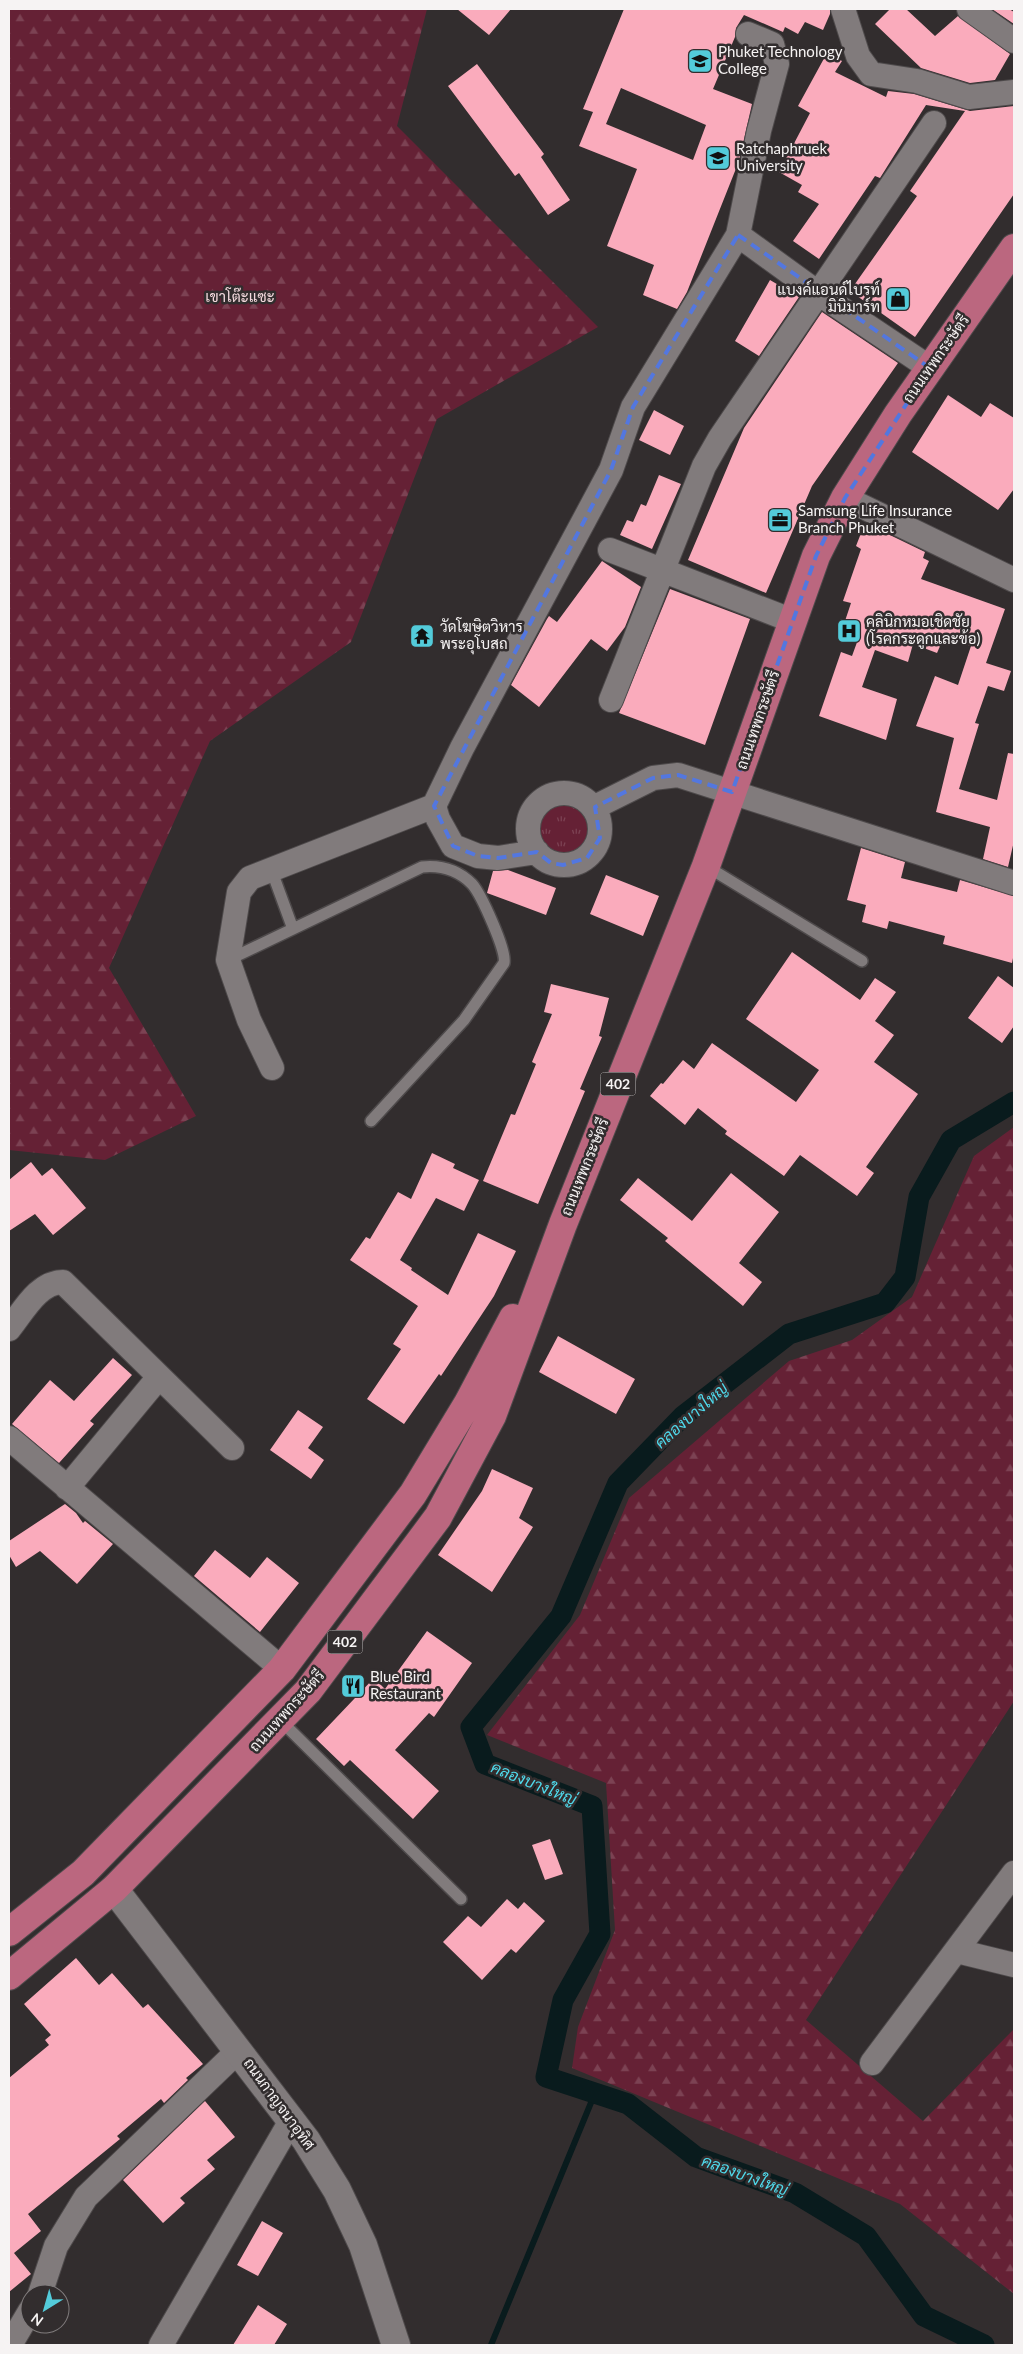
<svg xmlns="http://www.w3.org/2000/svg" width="1023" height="2354" font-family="Lato,Sarabun,sans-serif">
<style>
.grass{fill:url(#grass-tufts)}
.forest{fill:url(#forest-firs)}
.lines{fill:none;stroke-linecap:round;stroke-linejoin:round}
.stream{stroke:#091b1d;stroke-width:6}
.canal{stroke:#091b1d;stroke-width:21}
.building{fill:#faabbc;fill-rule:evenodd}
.service-casing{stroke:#4e4a4b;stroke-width:14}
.minor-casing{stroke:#4e4a4b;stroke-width:26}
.tertiary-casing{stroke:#4e4a4b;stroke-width:30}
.primary-casing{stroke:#4e4a4b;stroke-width:30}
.service{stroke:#817b7c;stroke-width:11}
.minor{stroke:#817b7c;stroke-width:24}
.tertiary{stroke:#817b7c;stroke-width:28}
.primary{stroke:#bb677f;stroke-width:28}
.marked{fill:none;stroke:#5377df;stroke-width:4;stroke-dasharray:10 6;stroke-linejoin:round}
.labels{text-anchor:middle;stroke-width:5;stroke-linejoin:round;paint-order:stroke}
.shield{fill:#322d2e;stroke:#bbb8b8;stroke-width:1}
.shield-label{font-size:14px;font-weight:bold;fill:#f6f3f3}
.poi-label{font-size:15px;fill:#f6f3f3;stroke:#322d2e;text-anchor:start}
.park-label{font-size:15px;fill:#f3d9dd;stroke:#322d2e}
.street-label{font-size:15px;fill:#f6f3f3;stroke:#322d2e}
.water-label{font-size:16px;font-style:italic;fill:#4fdaec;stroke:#322d2e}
</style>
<defs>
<pattern id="grass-tufts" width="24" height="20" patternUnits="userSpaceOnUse" patternTransform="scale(1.25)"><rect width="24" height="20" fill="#652135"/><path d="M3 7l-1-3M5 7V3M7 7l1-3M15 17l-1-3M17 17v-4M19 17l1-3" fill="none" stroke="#7c4253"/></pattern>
<pattern id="forest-firs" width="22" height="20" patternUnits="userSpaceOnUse" patternTransform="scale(1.25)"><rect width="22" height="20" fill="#652135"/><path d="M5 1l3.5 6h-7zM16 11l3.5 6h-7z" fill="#7c4253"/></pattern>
</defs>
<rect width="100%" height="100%" fill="#322d2e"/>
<path class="grass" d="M536 829a27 27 0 1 1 54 0a27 27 0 1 1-54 0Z"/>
<path class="forest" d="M9,9h418l-30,117 201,201 -161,92 -86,223 -141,99 -101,227 87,148 -91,44 -96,-10z
M1014,1127v574l-208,319 117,101 91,-92v265l-114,-90 -328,-136 6,-41 37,-97 -9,-147 -119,-48 93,-120 49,-117 160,-137 63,-21 60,-43 62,-141z"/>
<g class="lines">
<path class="stream" d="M491,2345l104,-252"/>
<path class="canal" d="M984,2345l-60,-29 -58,-80 -71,-43 -99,-36 -68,-53 -82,-27 17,-77 37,-66 -8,-128 -107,-42 -14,-37 90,-111 57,-133 65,-67 106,-82 96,-31 20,-26 14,-80 32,-57 63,-38"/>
</g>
<path class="building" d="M457,9h54l-22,26z
M624,9h206v5l-7,16 -18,-8 -7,12 -13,-7 -2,5 -39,-17 -8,13 -1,9 -22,52 39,15 -13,57 -52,131 -10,17 -34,-14 11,-30 -47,-19 30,-77 -58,-23 14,-34 -10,-3zM621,88l85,37 -13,35 -87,-36z
M890,9h16l29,27 23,-20 52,38 -15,26 -25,3 -49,-15 -46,-44z
M992,9h17l5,3v12z
M827,53l15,8 -7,11 51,25 2,-6 26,3 56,17 44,-5v88l-99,143 -65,-46 67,-95 -7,-5 55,-80 -39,-6 -46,73 -5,-2 -56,83 -26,-18 26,-37 -21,-12 4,-7 -23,-13 31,-59 -12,-7z
M477,64l67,90 -3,3 29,43 -22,15 -29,-42 -4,3 -67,-90z
M770,280l29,17 -40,59 -24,-15z
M822,312l76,51 -86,123 -46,107 -78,-33 56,-132z
M948,395l33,22 9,-14 24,15v71l-16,21 -86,-58z
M654,410l30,16 -14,29 -31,-15z
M659,475l22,9 -29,65 -32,-14 7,-15 6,2 8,-18 5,2z
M865,523l60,29 -2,6 6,3 -8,18 84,30 -19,54 25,8 -7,20 -16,-5 -13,37 4,1 -20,65 38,11 11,-47 6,1v87l-6,26 -25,-8 7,-32 -54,-15 18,-74 -38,-12 19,-50 23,9 13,-39 -27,-9 -7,16 -24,-9 -5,18 -33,-12 -13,37 35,12 -11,41 -67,-24 22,-64 11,4 8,-22 -17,-7 8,-24 -8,-2 18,-52 -5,-3z
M602,561l39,26 -16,40 -18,24 -16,-12 -52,68 -28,-22 36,-66 2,-3 8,6z
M670,589l80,30 -45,126 -86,-32z
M861,848l44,14 -4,16 56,14 3,-12 54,16v57l-2,10 -69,-19 2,-8 -56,-15 -2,8 -25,-7 4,-17 -19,-5z
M508,870l48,18 -10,27 -59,-22 6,-22z
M606,875l53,21 -16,40 -53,-22z
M792,952l68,48 15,-22 21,14 -21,29 19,14 -20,27 44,32 -52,73 8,6 -17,23 -57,-41 -16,21 -59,-42 2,-3 -29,-23 -13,17 -35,-29 11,-13 2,1 20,-24 11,9 18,-26 84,59 23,-32 -73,-51z
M998,976l16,12v38l-12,17 -34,-25z
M551,984l58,14 -10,38 3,1 -22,52 5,2 -47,113 -55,-23 28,-67 4,1 21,-51 -4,-2 20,-48 -8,-2z
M432,1153l23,11 -2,4 26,12 -15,31 -28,-13 -36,62 12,8 -1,2 37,25 30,-62 38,18 -22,45 -53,80 -2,-2 -35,50 -37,-25 34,-50 -8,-5 25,-38 -68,-46 16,-23 4,2 28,-47 13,7z
M31,1162l11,14 10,-8 34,40 -33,27 -18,-21 -26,17v-51z
M731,1173l48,39 -40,51 23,19 -19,24 -78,-65 3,-3 -48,-38 18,-22 54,43z
M558,1336l77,43 -19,35 -77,-42z
M113,1358l19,17 -42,46 4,3 -35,39 -47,-39 38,-44 24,21z
M298,1410l25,17 -15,21 16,12 -13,19 -41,-29z
M492,1469l41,19 -14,30 14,9 -41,65 -54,-37 44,-64z
M65,1504l11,9 7,10 2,-2 28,23 -36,40 -37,-33 -24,16 -7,-12v-14z
M215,1550l35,28 17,-21 32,26 -39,49 -66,-56z
M427,1631l45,32 -38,54 -5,-4 -34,37 44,41 -26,28 -63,-59 -6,6 -28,-27 58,-61 11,11z
M550,1839l13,35 -18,6 -13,-35z
M507,1899l11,10 6,-7 21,19 -29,32 -5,-4 -29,31 -39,-38 25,-26 13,11z
M76,1958l23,27 13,-12 31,35 5,-4 55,60 -17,14 2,2 -24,23 -3,-4 -44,37 3,3 -92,75 13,17 -27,22 17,21 -22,18v-214l40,-33 -4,-5 6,-5 -27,-31z
M205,2101l30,36 -28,23 8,9 -35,29 5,5 -22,20 -40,-43z
M262,2221l21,12 -25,43 -21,-11z
M258,2305l29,19 -13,21h-41z"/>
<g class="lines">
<defs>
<path id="service" d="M706,866l156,95
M271,869l22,60
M228,960l194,-93c19,-2 36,3 50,17 9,10 35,67 32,79l-40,57 -93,101
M280,1720l181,179"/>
<path id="minor" d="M843,9l15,47 13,18 46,7 52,16 45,-5
M969,9l45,32
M738,235l80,58 112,75
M845,498l169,82
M610,550l183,71
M611,700l93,-234 16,-28 214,-315
M528 829a36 36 0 1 1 72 0a36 36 0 1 1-72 0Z
M593,808l60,-30 25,-3 336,108
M537,852l-39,6 -20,-2 -25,-10 -15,-27 -4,-13 28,-58 149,-278 22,-63 105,-172 21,-104 18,-67 -5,-20 -24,-10
M272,1068l-23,-48 -21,-60 11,-68 11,-14 184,-72
M9,1329c14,-17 29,-47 54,-47l169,166
M9,1438l273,231
M67,1488l92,-111
M957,1951l57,14
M872,2063l142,-190
M40,2294l16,-48 30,-49 153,-147
M10,2345l20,-34
M161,2345l131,-226"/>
<path id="tertiary" d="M114,1889l192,251 31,50 26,55 33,100"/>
<path id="primary" d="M9,1932l74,-59 199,-204 131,-175 55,-91 45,-85
M9,1976l105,-87 194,-198 130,-174 54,-101 71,-192 143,-358 110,-310 29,-58 53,-84 116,-166"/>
</defs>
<use href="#service" class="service-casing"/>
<use href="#minor" class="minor-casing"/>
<use href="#tertiary" class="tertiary-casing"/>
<use href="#primary" class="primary-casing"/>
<use href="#service" class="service"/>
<use href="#minor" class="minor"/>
<use href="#tertiary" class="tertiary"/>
<use href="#primary" class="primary"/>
</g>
<path class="marked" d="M738,235l192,133 -85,130 -29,58 -84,236 -54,-17 -25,3 -58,29 5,31 -13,20 -24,7 -12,-2 -14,-11 -39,6 -20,-2 -25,-10 -19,-40 177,-336 22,-63z"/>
<defs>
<symbol id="university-square" viewBox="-11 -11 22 22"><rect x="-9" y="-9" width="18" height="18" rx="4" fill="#53cbda" stroke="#322d2e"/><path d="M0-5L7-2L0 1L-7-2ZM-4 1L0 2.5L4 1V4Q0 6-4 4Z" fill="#111"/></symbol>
<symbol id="shop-square" viewBox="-11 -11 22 22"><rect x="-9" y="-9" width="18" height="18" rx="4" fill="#53cbda" stroke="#322d2e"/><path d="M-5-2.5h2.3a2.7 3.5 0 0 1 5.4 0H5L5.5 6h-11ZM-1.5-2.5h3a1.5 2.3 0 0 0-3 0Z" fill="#111"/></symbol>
<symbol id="office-square" viewBox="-11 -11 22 22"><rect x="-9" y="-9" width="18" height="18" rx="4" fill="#53cbda" stroke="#322d2e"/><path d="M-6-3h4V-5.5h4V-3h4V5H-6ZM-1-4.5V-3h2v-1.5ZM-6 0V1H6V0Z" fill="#111"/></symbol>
<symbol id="hospital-square" viewBox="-11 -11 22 22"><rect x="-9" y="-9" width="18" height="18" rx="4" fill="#53cbda" stroke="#322d2e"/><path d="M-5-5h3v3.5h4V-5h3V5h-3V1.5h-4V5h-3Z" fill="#111"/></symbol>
<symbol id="temple-square" viewBox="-11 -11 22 22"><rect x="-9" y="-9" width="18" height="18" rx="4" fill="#53cbda" stroke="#322d2e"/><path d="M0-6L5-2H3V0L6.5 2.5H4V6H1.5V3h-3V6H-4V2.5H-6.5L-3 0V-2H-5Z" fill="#111"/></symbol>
<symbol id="restaurant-square" viewBox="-11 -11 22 22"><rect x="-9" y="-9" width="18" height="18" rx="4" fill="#53cbda" stroke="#322d2e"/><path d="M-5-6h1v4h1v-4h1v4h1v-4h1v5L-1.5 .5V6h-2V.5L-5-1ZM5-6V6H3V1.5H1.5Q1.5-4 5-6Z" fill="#111"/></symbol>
</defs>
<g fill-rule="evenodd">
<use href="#university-square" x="686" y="47" width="28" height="28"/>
<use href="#university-square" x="704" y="144" width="28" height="28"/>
<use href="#shop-square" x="884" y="285" width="28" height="28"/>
<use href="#office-square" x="766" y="506" width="28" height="28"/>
<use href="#hospital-square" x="835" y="617" width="28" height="28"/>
<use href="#temple-square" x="408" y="622" width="28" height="28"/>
<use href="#restaurant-square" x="339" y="1672" width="28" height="28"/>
</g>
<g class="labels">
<g class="shield">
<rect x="600.5" y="1072.5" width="35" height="23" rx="4"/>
<rect x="327.5" y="1630.5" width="35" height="23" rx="4"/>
</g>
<g class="shield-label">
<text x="618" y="1089">402</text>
<text x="345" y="1647">402</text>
</g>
<g class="poi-label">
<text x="718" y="57">Phuket Technology<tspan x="718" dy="17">College</tspan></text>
<text x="736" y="154">Ratchaphruek<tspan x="736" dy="17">University</tspan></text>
<text x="880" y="295" text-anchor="end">แบงค์แอนด์ไบรท์<tspan x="880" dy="17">มินิมาร์ท</tspan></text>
<text x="798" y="516">Samsung Life Insurance<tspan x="798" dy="17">Branch Phuket</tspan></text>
<text x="866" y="627">คลินิกหมอเชิดชัย<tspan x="866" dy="17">(โรคกระดูกและข้อ)</tspan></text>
<text x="440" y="632">วัดโฆษิตวิหาร<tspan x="440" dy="17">พระอุโบสถ</tspan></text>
<text x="370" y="1682">Blue Bird<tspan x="370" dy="17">Restaurant</tspan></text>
</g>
<g class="park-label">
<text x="240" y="302">เขาโต๊ะแซะ</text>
</g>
<g class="street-label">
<text transform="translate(936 359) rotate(-55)" y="5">ถนนเทพกระษัตรี</text>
<text transform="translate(758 720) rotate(-71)" y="5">ถนนเทพกระษัตรี</text>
<text transform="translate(585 1167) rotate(-68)" y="5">ถนนเทพกระษัตรี</text>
<text transform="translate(287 1711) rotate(-48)" y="5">ถนนเทพกระษัตรี</text>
<text transform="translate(279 2104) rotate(54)" y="5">ถนนกาญจนาอุทิศ</text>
</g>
<g class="water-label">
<text transform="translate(691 1415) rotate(-41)" y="6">คลองบางใหญ่</text>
<text transform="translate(534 1783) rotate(22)" y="6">คลองบางใหญ่</text>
<text transform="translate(745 2175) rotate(20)" y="6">คลองบางใหญ่</text>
</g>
</g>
<rect width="1023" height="2354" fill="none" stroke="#f6f3f3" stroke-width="20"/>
<g transform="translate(45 2309) rotate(217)"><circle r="24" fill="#322d2e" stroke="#807c7d"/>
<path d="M0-4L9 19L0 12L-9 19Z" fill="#53cbda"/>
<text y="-8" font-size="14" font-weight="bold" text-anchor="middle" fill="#f6f3f3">N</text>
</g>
</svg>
